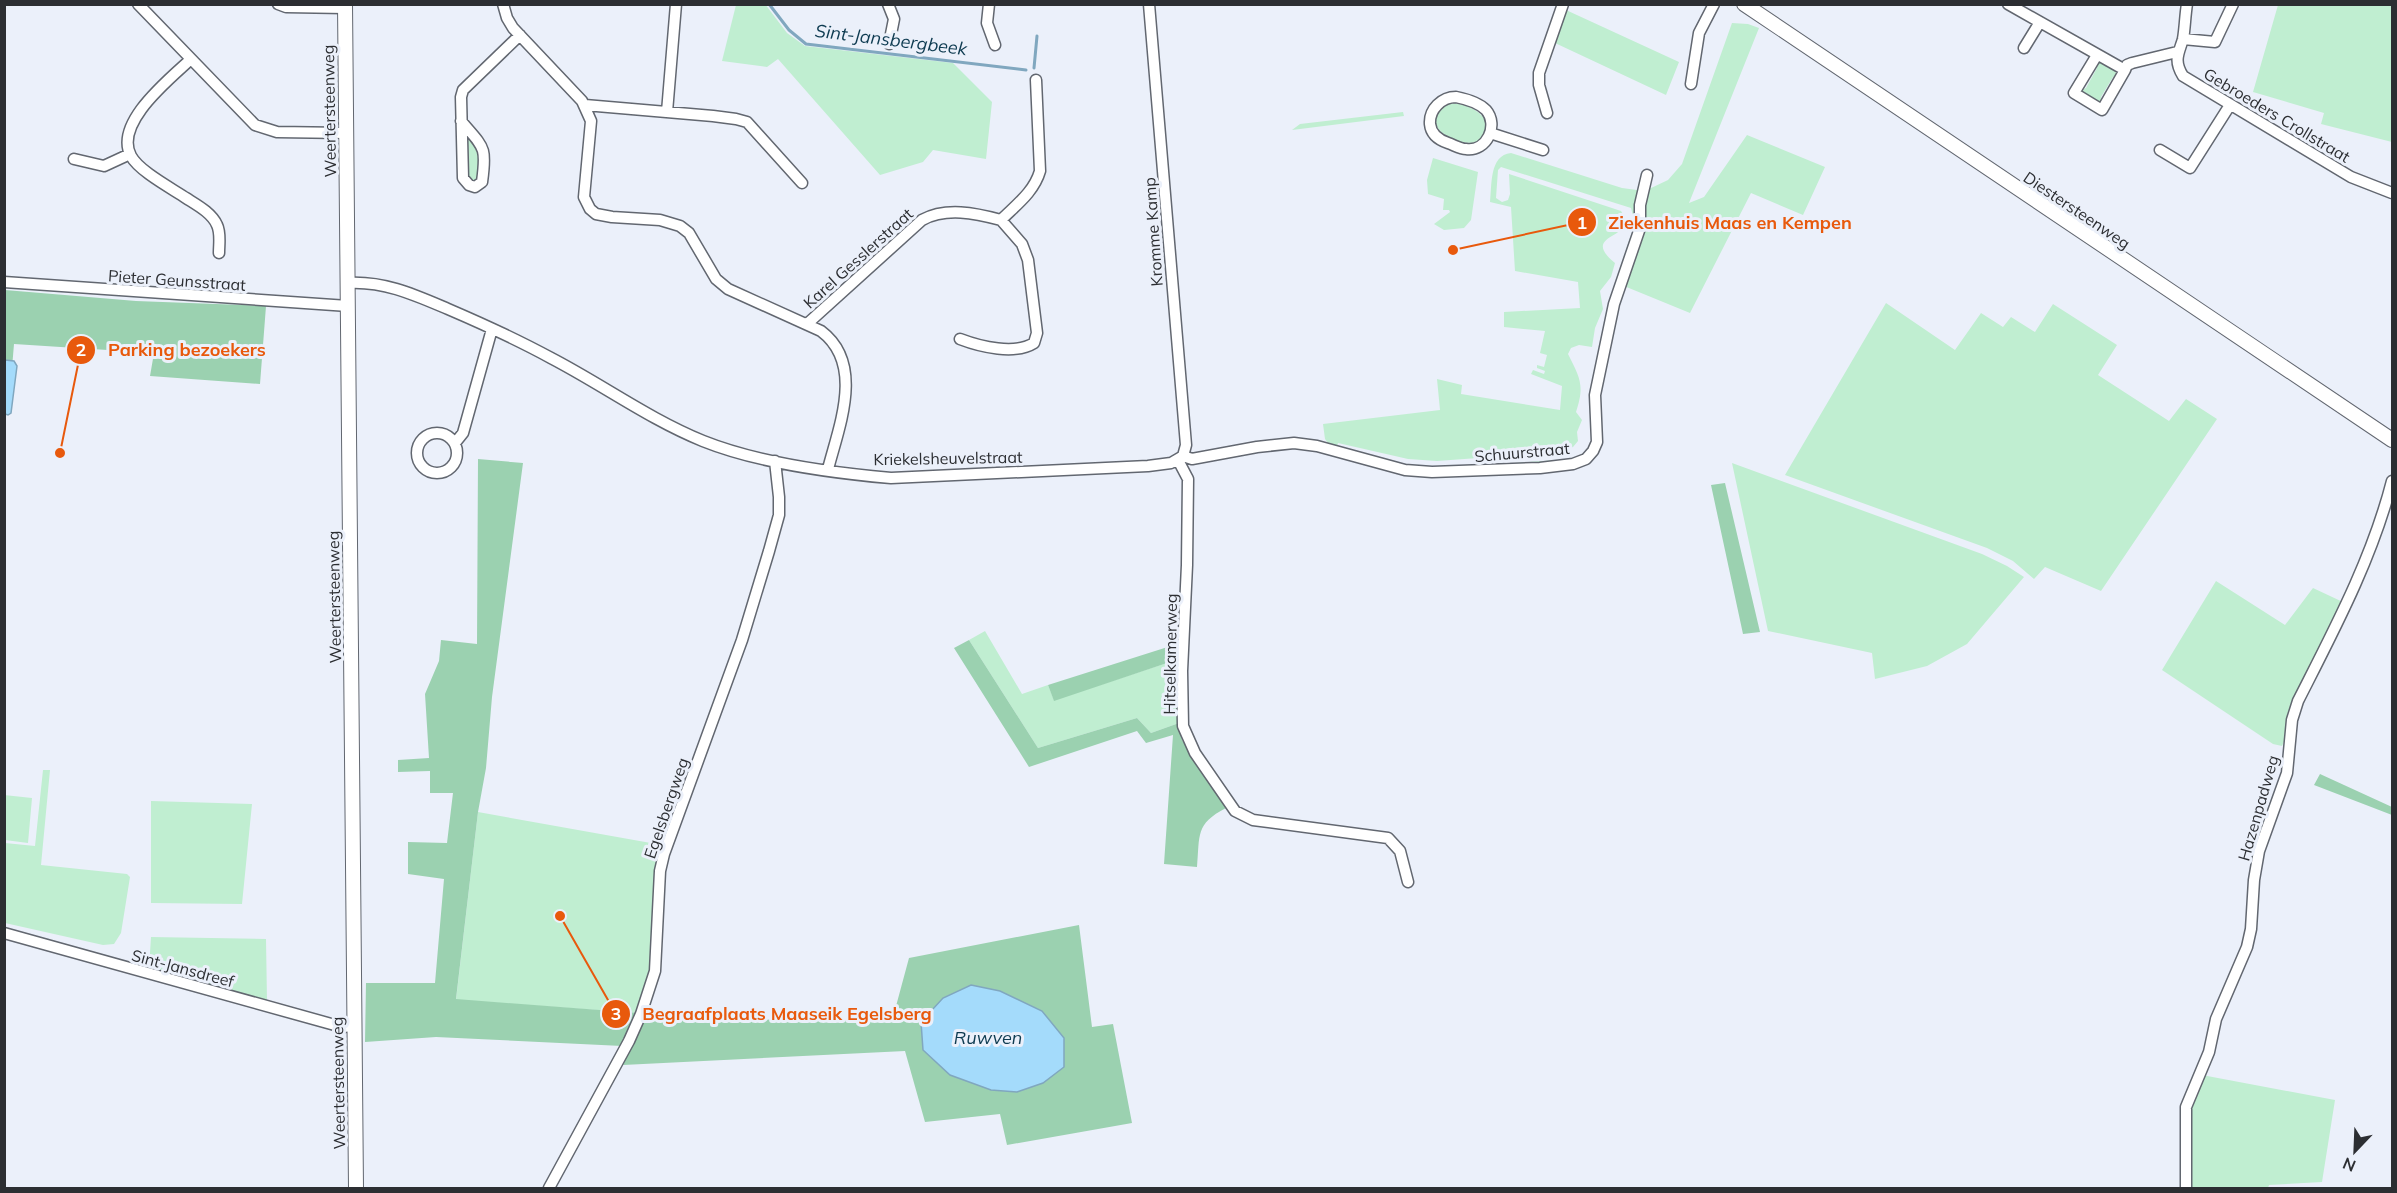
<svg xmlns="http://www.w3.org/2000/svg" width="2397" height="1193" font-family="Mulish,sans-serif">
<style>
.green{fill:#c0eed1;fill-rule:evenodd}
.forest{fill:#9bd1b0}
.water{fill:#a4dbfb;stroke:#80a7bf;stroke-width:1.5}
.lines{fill:none;stroke-linecap:round;stroke-linejoin:round}
.stream{stroke:#80a7bf;stroke-width:3}
.street-casing{stroke:#626770;stroke-width:13}
.secondary-casing{stroke:#626770;stroke-width:16}
.street{stroke:#fff;stroke-width:10}
.secondary{stroke:#fff;stroke-width:14}
.labels{text-anchor:middle;stroke-width:6;stroke-linejoin:round;paint-order:stroke}
.street-label{font-size:16px;fill:#2c2e32;stroke:#ebf0fa}
.water-label{font-size:18px;font-style:italic;fill:#0e3b51;stroke:#ebf0fa}
.leader{fill:none;stroke:#e8590c;stroke-width:2}
.callout-dot{fill:#e8590c;stroke:#ebf0fa;stroke-width:2}
.mark-label{font-size:18px;text-anchor:middle;font-weight:bold;fill:#fff}
.callout-label{font-size:18px;text-anchor:middle;font-weight:bold;fill:#e8590c;stroke:#ebf0fa;stroke-width:6;stroke-linejoin:round;paint-order:stroke}
</style>
<rect width="100%" height="100%" fill="#ebf0fa"/>
<path class="green" d="M765,4l22,29 18,13 148,17 39,39 -6,57 -53,-9 -10,12 -43,13 -102,-116 -11,8 -45,-6 14,-56z
M2278,5h114v137l-71,-18 3,-11 -71,-21z
M1566,10l113,52 -13,33 -111,-52z
M1732,23l16,1 11,4 -70,175 15,-6 43,-62 78,32 -22,48 -52,-22 -61,120 -66,-27 25,-97 19,-9 14,-16z
M2102,62l13,8 2,6 -4,1 -12,20 2,6h-3l-18,-9 -1,-4 5,-2 11,-20 -1,-5z
M1450,103c16,1 32,7 38,22l-7,16c-30,10 -68,-24 -31,-38z
M1403,112l1,4 -112,14 8,-6z
M466,134l14,16 -1,31 -4,3 -9,-6z
M1511,153l111,35 15,2 2,4 -2,33 -24,72 -21,96 3,45 -7,15 -16,7 -137,8 -29,-2 -75,-21 -6,-8 -2,-15 117,-14 -3,-31 25,6 -1,9 99,16 2,-24 -31,-12 2,-4 11,4 1,-3 -8,-3v-3l7,2 3,-12 -7,-2 5,-22 -41,-4v-15l76,-4 -2,-26 -63,-11 -4,-64 -21,-5c2,-16 -1,-47 21,-49zM1501,167l130,41 4,16c-21,58 -36,114 -45,175 -4,24 16,47 -17,60l-134,9 -39,-4 -63,-17 1,-4 70,16 29,2 123,-9 13,-5 5,-6 -1,-9 5,-12 -6,-8c9,-27 4,-34 -8,-58l3,-6 8,-3 13,2 3,-19 8,-19 -3,-18 11,-14 4,-14c-38,-31 27,-23 6,-52l-112,-37 1,20 -2,6 -6,2 -6,-4 2,-28z
M1433,158l45,14 -7,48 -7,8 -20,2 -10,-6 16,-12 -1,-2h-6l1,-11 -16,-5 -1,-14z
M1886,303l69,47 26,-37 22,14 8,-10 24,15 18,-28 64,41 -19,30 71,46 17,-22 31,20 -116,172 -56,-24 -11,12 -21,-18 -26,-13 -202,-73z
M1732,463l250,91 25,12 17,11 -57,67 -40,22 -52,13 -3,-26 -104,-22z
M2216,581l69,44 28,-37 32,15 -63,143 -9,-2 -111,-74z
M985,631l37,63 26,-9 6,15 119,-39 5,35 1,27 -28,10 -14,-15 -99,30 -69,-108z
M43,770h7l-9,95 86,9 3,3 -9,56 -7,11 -11,1 -98,-22v-80l30,3z
M4,795l28,3 -4,45 -23,-3z
M151,801l101,3 -10,100 -91,-1z
M478,812l184,33 -10,121 -13,47 -183,-13z
M151,937l115,2 1,62 -118,-32z
M2202,1075l133,25 -13,82 -53,3 -1,3h-81l-1,-81z"/>
<path class="forest" d="M5,290l131,11 130,5 -6,78 -110,-8 4,-23 -140,-9 -3,36 -6,16z
M478,459l45,4 -31,234 -6,71 -8,44 -22,187 183,14 -17,33 -186,-9 -71,5 1,-59h69l9,-104 -36,-5v-32l39,1 6,-50h-23v-22l-32,1v-12l31,-2 -4,-64 14,-33 2,-21 36,4z
M1725,483l35,149 -17,2 -32,-149z
M969,640l69,108 99,-30 14,15 28,-10 3,17 44,68c-31,16 -26,27 -29,59l-33,-3 9,-129 -27,8 -9,-12 -108,36 -75,-119z
M1174,645l7,7 -3,44 -5,-35 -119,40 -6,-16z
M2320,774l72,33v8l-78,-30z
M1079,925l13,102 21,-3 19,99 -125,22 -7,-31 -75,8 -20,-71 -282,14 21,-47 248,3 17,-63z"/>
<path class="water" d="M5,360l9,1 3,5 -6,47 -3,2 -3,-1z
M971,985l29,6 42,20 22,27v29l-21,16 -26,9 -26,-2 -41,-15 -27,-25 -2,-28 22,-24z"/>
<g class="lines">
<path class="stream" d="M769,4l20,26 17,14 220,26
M1034,68l3,-32"/>
<defs>
<path id="street" d="M138,4l117,121 22,7 69,1
M278,4l8,3 59,1
M503,4l4,14 6,10 69,73 9,20 -7,76 6,12 6,5 16,3 48,3 20,6 9,7 27,46 12,10 93,42c44,33 18,95 7,138
M888,4l6,15 -5,25
M989,4l-2,19 8,22
M1149,4l37,441 -3,11
M2008,4l117,66 2,-5 5,-2 45,-11
M2187,4c-2,12 -2,24 -4,35 -4,14 -10,21 0,37l168,101 41,16
M2183,39l32,3 18,-38
M2024,48l16,-26
M2097,55l-23,38 28,17 23,-40
M191,59c-20,19 -78,64 -60,97 8,15 40,32 55,42 11,7 26,15 31,27 4,8 2,19 2,28
M1691,84l8,-51 15,-29
M1456,97c10,2 23,6 30,13 13,15 1,42 -20,39 -6,0 -12,-4 -18,-6 -9,-3 -17,-9 -18,-19 -1,-15 12,-27 26,-27z
M585,105l128,11 23,3 11,3 55,61
M667,112l9,-108
M1547,113l-8,-28v-12l24,-69
M461,121c23,27 26,25 21,61l-7,5 -6,-2 -6,-7 -2,-81 2,-7 57,-55
M1490,133l53,17
M2160,150l30,18 40,-63
M74,159l30,7 26,-12
M1001,220c15,-15 33,-28 39,-49l-4,-91
M4,282l344,24
M348,283c37,-2 67,12 100,26 35,15 70,31 103,49 52,27 98,61 152,83 55,22 130,32 188,37l257,-12 23,-3 12,-7
M807,324l115,-104c24,-13 53,-7 79,0l21,24 6,16 9,73 -3,10c-19,12 -53,4 -74,-4
M417 453a20 20 0 1 1 40 0a20 20 0 1 1-40 0Z
M455,443l8,-10 29,-104
M1183,456l9,3 65,-12 37,-4 23,3 88,24 27,2 108,-4 33,-4 13,-5 7,-8 4,-9 -2,-47 19,-91 26,-76v-23l7,-30
M1178,460l10,19 -1,86 -5,106 1,55 12,27 40,58 18,9 135,18 12,13 8,31
M4,933l338,94 12,-1
M549,1188l80,-147 12,-27 14,-43 5,-100 4,-17 78,-214 27,-89 10,-36v-18l-4,-36
M2186,1188v-81l23,-55 7,-33 31,-72 4,-18 3,-49 5,-29 28,-78 5,-53 6,-19c36,-71 74,-142 94,-220"/>
<path id="secondary" d="M345,4l11,1184
M1744,4l648,436"/>
</defs>
<use href="#street" class="street-casing"/>
<use href="#secondary" class="secondary-casing"/>
<use href="#street" class="street"/>
<use href="#secondary" class="secondary"/>
</g>
<g class="labels">
<g class="street-label">
<text transform="translate(329 111) rotate(-91)" y="6">Weertersteenweg</text>
<text transform="translate(2277 115) rotate(31)" y="6">Gebroeders Crollstraat</text>
<text transform="translate(2077 210) rotate(34)" y="6">Diestersteenweg</text>
<text transform="translate(1153 232) rotate(-94)" y="6">Kromme Kamp</text>
<text transform="translate(858 258) rotate(-42)" y="6">Karel Gesslerstraat</text>
<text transform="translate(177 280) rotate(4)" y="6">Pieter Geunsstraat</text>
<text transform="translate(1522 452) rotate(-5)" y="6">Schuurstraat</text>
<text transform="translate(948 458) rotate(-1)" y="6">Kriekelsheuvelstraat</text>
<text transform="translate(334 597) rotate(-91)" y="6">Weertersteenweg</text>
<text transform="translate(1170 654) rotate(-89)" y="6">Hitselkamerweg</text>
<text transform="translate(666 808) rotate(-71)" y="6">Egelsbergweg</text>
<text transform="translate(2258 808) rotate(-74)" y="6">Hazenpadweg</text>
<text transform="translate(183 968) rotate(15)" y="6">Sint-Jansdreef</text>
<text transform="translate(338 1083) rotate(-91)" y="6">Weertersteenweg</text>
</g>
<g class="water-label">
<text transform="translate(891 40) rotate(7)" y="6">Sint-Jansbergbeek</text>
<text x="988" y="1044">Ruwven</text>
</g>
</g>
<path class="leader" d="M1453 250L1582 222M60 453L81 350M560 916L616 1014"/>
<g class="callout-dot">
<circle cx="1453" cy="250" r="6"/>
<circle cx="60" cy="453" r="6"/>
<circle cx="560" cy="916" r="6"/>
<circle cx="1582" cy="222" r="15"/>
<circle cx="81" cy="350" r="15"/>
<circle cx="616" cy="1014" r="15"/>
</g>
<g class="mark-label">
<text x="1582" y="229">1</text>
<text x="81" y="356">2</text>
<text x="616" y="1020">3</text>
</g>
<g class="callout-label">
<text x="1730" y="229">Ziekenhuis Maas en Kempen</text>
<text x="187" y="356">Parking bezoekers</text>
<text x="787" y="1020">Begraafplaats Maaseik Egelsberg</text>
</g>
<rect width="2397" height="1193" fill="none" stroke="#2c2e32" stroke-width="12"/>
<g transform="translate(2355 1151) rotate(203)" stroke="#ebf0fa" stroke-width="4.5" paint-order="stroke">
<path d="M0-4.5L10 22L0 15L-10 22Z" fill="#2c2e32"/>
<text y="-9" font-size="16" font-weight="bold" text-anchor="middle" fill="#2c2e32">N</text>
</g>
</svg>
